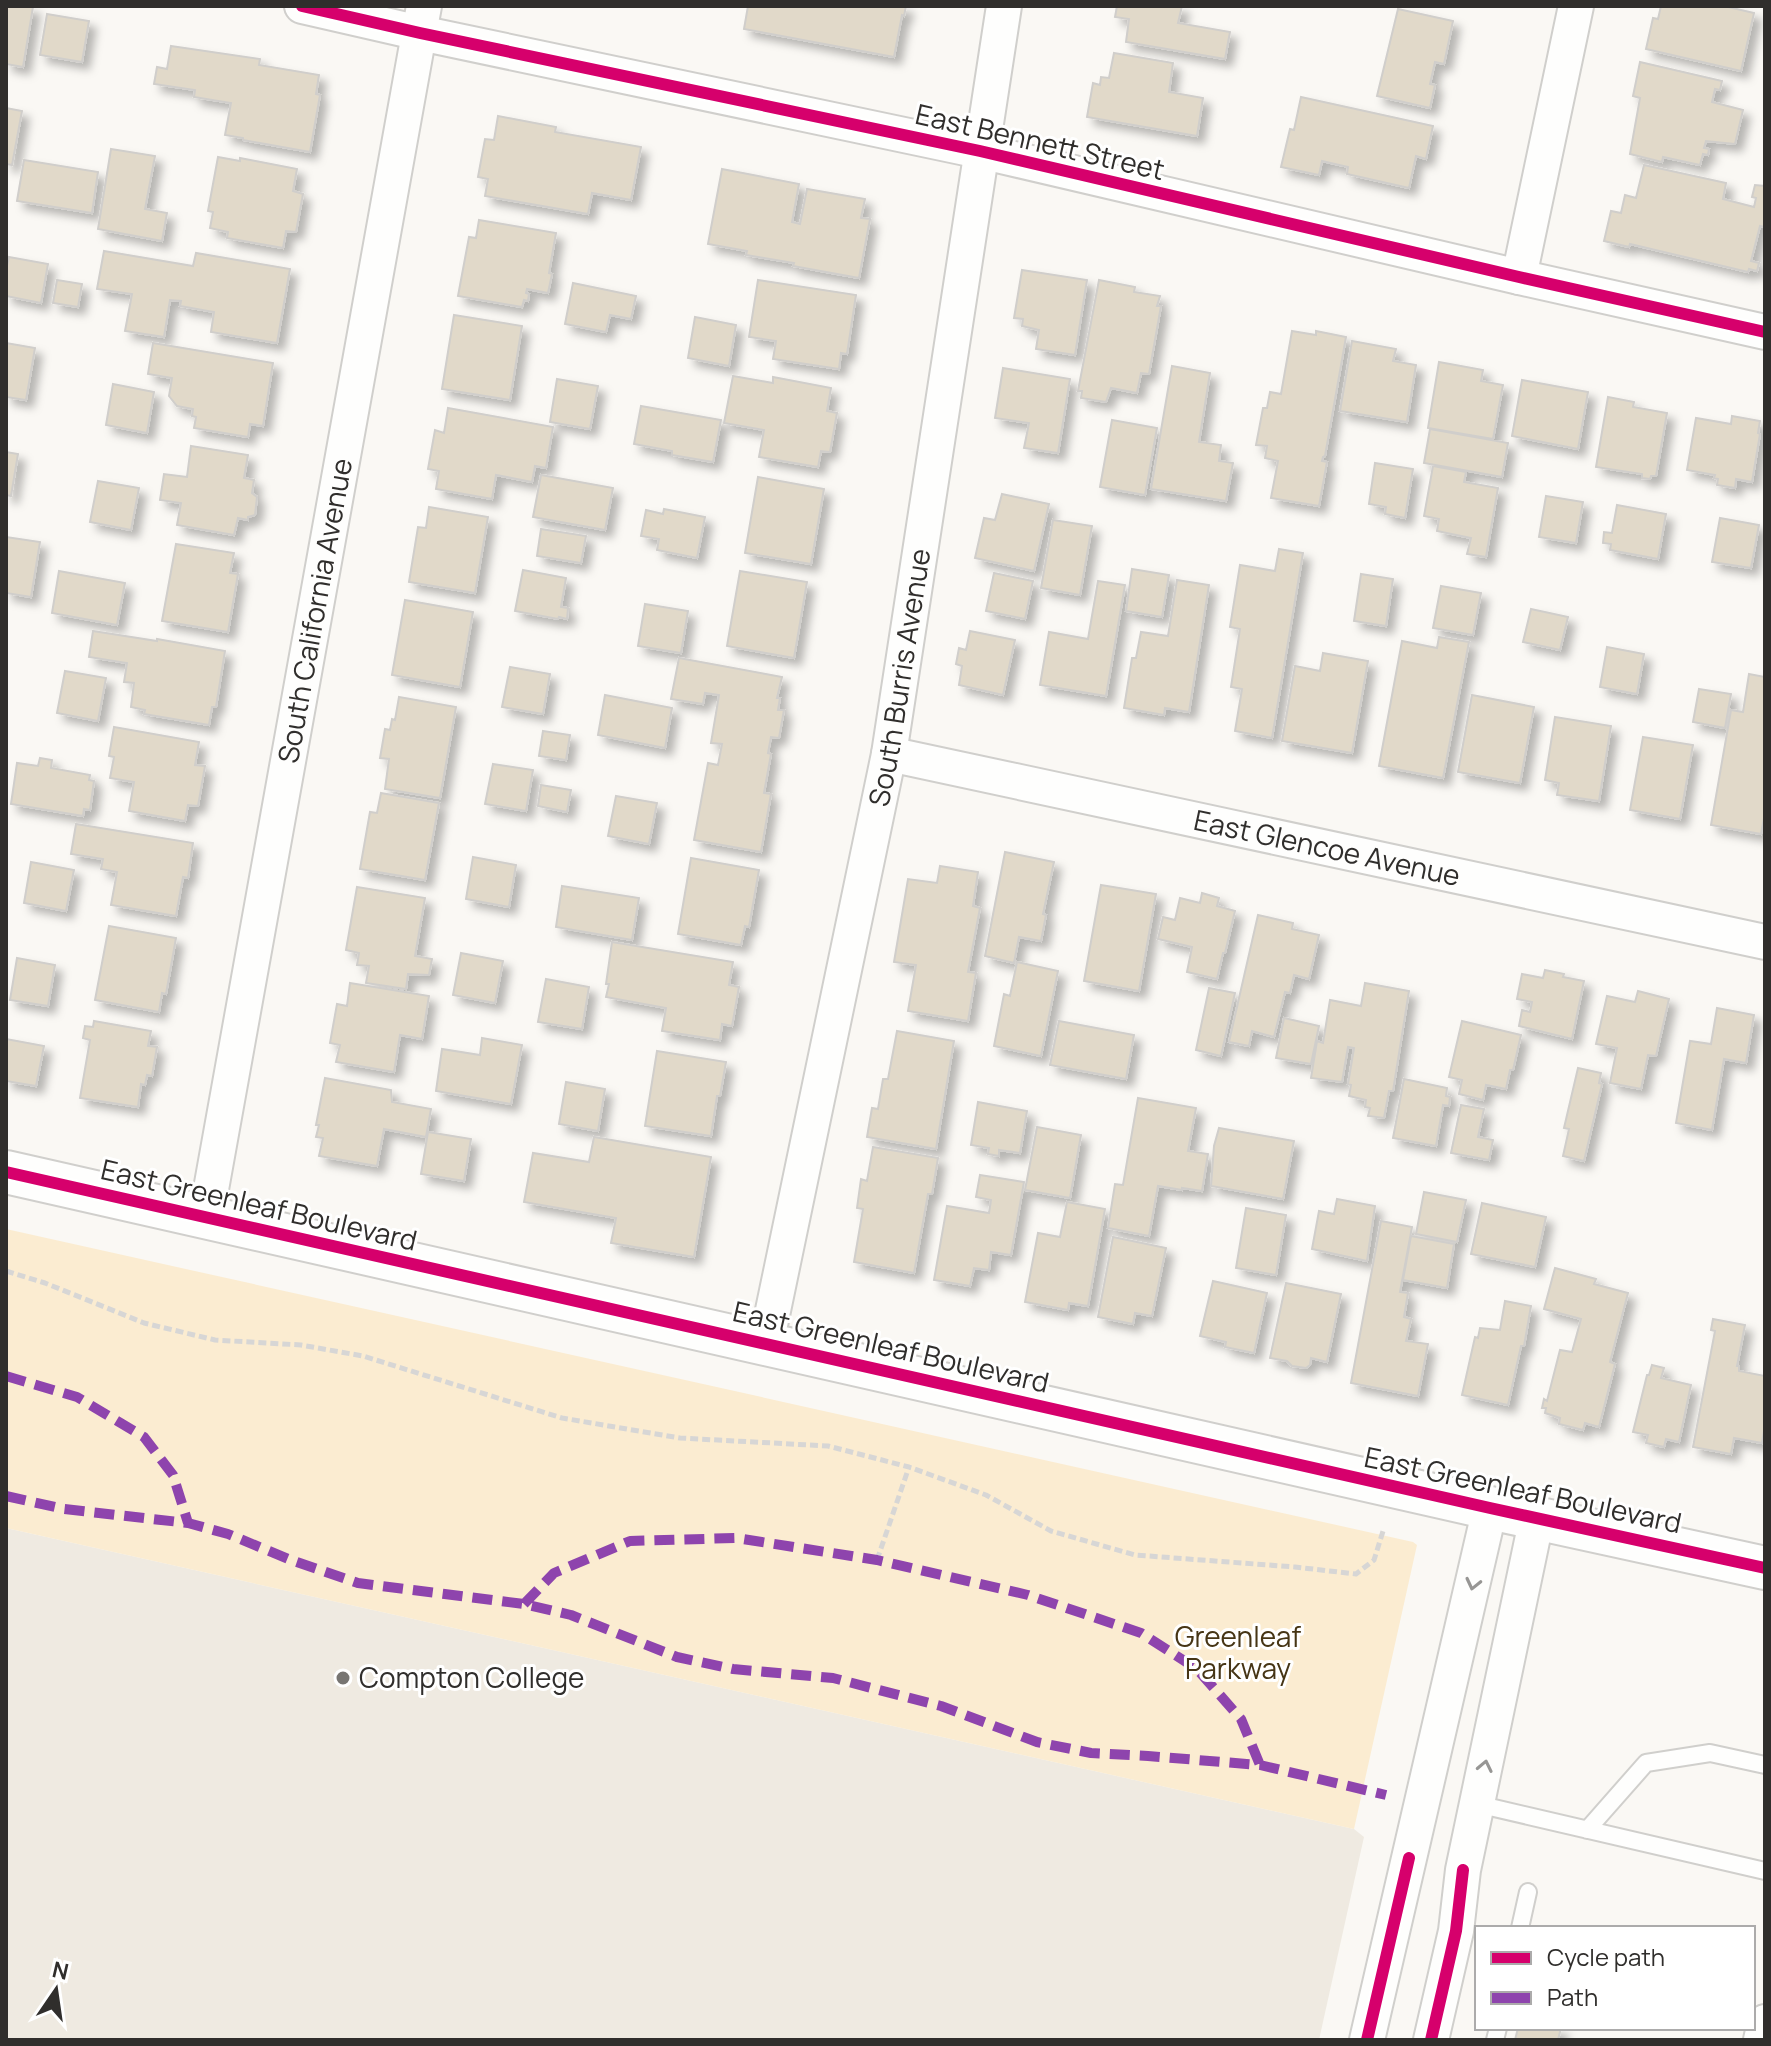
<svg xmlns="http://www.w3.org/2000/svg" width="1771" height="2046" font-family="Manrope,sans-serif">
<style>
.built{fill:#efeae1}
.green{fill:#fbecd1}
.building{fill:#e1d9c9;stroke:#d0cecb;stroke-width:2;filter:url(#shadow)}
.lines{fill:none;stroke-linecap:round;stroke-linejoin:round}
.service-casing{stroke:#d0cfcc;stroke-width:20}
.minor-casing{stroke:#d0cfcc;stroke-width:38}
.tertiary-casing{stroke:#d0cfcc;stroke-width:46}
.path{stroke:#d7d6d5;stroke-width:5;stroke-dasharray:8 4;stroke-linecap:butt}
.service{stroke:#fefefd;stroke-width:16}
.minor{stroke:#fefefd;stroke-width:34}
.tertiary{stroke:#fefefd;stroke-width:42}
.quiet{stroke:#8e44ad;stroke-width:10;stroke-dasharray:20 10;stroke-linecap:butt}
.cycleway-casing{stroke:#fff;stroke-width:17}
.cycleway{stroke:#d6006c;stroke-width:12}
.oneway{stroke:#979694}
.poi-dot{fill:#777572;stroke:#fff;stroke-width:3}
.labels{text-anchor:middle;stroke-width:6;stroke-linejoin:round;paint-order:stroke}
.street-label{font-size:28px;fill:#302e2c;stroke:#fff}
.park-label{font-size:28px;fill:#463515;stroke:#fff}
.poi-label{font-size:28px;fill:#302e2c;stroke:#fff;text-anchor:start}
</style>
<defs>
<filter id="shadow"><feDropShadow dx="7" dy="7" stdDeviation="4" flood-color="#0004"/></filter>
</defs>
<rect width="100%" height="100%" fill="#faf8f4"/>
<path class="built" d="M6,1528l1348,301 10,8 -45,203h-1313z"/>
<path class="green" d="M6,1229l1407,313 4,3 -63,284 -1348,-301z"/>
<path class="building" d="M6,6l27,1 -10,60 -17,-3z
M748,6h158l-2,10 -2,-1 -8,42 -150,-28z
M1117,6h65l-4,17 52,9 -5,27 -99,-17 3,-23 -14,-2z
M1661,6h63l30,7 -13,58 -95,-22 7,-31 5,1z
M1398,9l55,12 -9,43 -9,-2 -5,22 5,1 -5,23 -53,-12z
M47,14l42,7 -7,41 -42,-7z
M171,46l89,13 -1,6 60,10 -3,19 4,1 -10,57 -67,-12v-2l-18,-3 6,-32 -37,-6 1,-7 -41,-6 3,-17 10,2z
M1114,53l59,10 -4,29 34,6 -6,38 -110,-19 6,-34 7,2 1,-8 8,1z
M1640,62l82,19 -2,9 -5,-1 -3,13 31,8 -8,34 -29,-3 -2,7 5,1 -1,6 -5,-1 -3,11 -37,-8 -1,5 -32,-8 10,-56 -7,-2z
M1301,97l132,29 -7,33 -10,-3 -7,32 -62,-14 1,-7 -26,-6 -3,14 -38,-8 9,-38 4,1z
M6,108l16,3 -10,54 -6,-1z
M498,116l58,11 -1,5 86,15 -10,53 -39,-7 -4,21 -103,-18 3,-17 -10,-2 7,-38 9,1z
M111,149l44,7 -10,53 22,4 -5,28 -64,-12z
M218,157l22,4v-3l57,11 -4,22 10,3 -7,38 -10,-1 -3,17 -56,-10 1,-6 -18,-4 3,-16 -5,-1z
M24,160l74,12 -6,41 -75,-12z
M1644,165l82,18 -3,16 31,8 2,-9 -4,-1 3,-12 10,1v41l-5,-1 -9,35 8,2 -2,8 -8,-2 -1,3 -118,-28 -1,3 -25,-6 7,-30 10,2 4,-18 11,3z
M722,169l77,15 -7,38 8,2 7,-35 58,10 -4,19 9,1 -11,59 -66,-12 1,-3 -48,-8 1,-4 -39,-7z
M479,220l77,13 -7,40 3,1 -4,19 -21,-4 -1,4 3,1 -1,7 -4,-1 -2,7 -64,-11 11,-59 7,1z
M104,251l89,15 3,-13 94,16 -13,74 -66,-11 3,-20 -34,-6 1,-5 -11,-1 -6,37 -39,-6 7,-37 -35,-5z
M9,257l39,7 -7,39 -35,-7v-26z
M1022,270l65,10 -12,75 -39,-6 3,-19 -17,-4 1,-7 -9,-1z
M57,280l25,4 -4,23 -25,-4z
M758,280l98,15 -9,59 -6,-1 -2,16 -66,-10 3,-18 -27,-4z
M1099,280l36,7 -1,5 26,4 -3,10h4l-12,68 -8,-1 -4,20 -26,-5 -5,14 -25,-4 1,-7h-4z
M573,283l63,13 -5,23 -21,-4 -4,17 -41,-8z
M454,315l68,11 -12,74 -68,-11z
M695,317l41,8 -7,41 -41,-8z
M1292,331l24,4v-4l30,6 -21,119 -2,1 -1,4 5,1 -8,44 -48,-8 7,-37 -13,-3 2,-12 -11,-1 7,-37h4l3,-16 11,2z
M1352,341l44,8 -3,12 23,4 -9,57 -67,-11z
M6,343l29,5 -9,52 -20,-3z
M153,343l120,20 -10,63 -13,-2 -2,13 -54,-9 2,-11 -4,-1 1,-7 -16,-3 -8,-10 3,-18 -24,-4z
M1439,362l44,8 -2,11 22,4 -10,54 -65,-11z
M1172,366l38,7 -11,69 22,3 -2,16 14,2 -7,38 -75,-12z
M1003,368l67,11 -12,74 -34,-5 5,-25 -34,-5z
M733,376l40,7v-6l58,11 -4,23 10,2 -7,39 -9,-1 -3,16 -59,-10 5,-27 -40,-7z
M557,379l41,7 -8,43 -40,-7z
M1522,380l66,12 -10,57 -66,-13z
M113,384l41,8 -7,41 -41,-8z
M1608,397l26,5 -1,5 34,6 -11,63h-5l-1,3 -8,-1v-4l-46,-7z
M641,406l80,14 -8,42 -41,-7v-4l-38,-7z
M448,408l105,19 -7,41 -11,-2 -3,16 -36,-7 -4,24 -56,-10 3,-18 -11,-2 7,-39 9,3z
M1732,416l28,5 -2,12 2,1 -8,48 -16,-3 -1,9 -18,-3 1,-6 -4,-1 1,-3 -28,-5 9,-52 35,6z
M1112,420l45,8 -12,67 -45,-8z
M1430,429l78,14 -6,34 -78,-14z
M191,446l57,9 -4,23 10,2 -2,13 5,4 -2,18 -7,2v3l-10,-2 -4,17 -57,-10 4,-22 -21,-3 4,-26 23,3z
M6,452l12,2 -7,42 -5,-1z
M1375,463l38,6 -8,49 -20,-4 1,-7 -17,-3z
M1433,466l33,6 -2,10 34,6 -12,69 -19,-3 4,-16 -34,-7 2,-12 -15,-3z
M541,475l72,13 -8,42 -72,-13z
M758,477l66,12 -13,75 -66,-11z
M98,481l41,7 -8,42 -41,-8z
M1002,494l47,10 -15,67 -59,-13 9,-40 11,2z
M1546,496l37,6 -7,41 -37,-6z
M1617,505l49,9 -8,45 -48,-9 1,-6 -8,-1 1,-11 8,1z
M429,507l59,10 -13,76 -66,-11 9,-55 8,1z
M664,509l41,8 -8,41 -40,-8 2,-11 -18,-3 5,-26 17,4z
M1720,518l39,7 -8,43 -39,-6z
M1053,520l39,6 -12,69 -39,-7z
M541,529l45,7 -5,27 -44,-7z
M6,537l34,5 -9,55 -25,-4z
M176,544l58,9 -4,20 8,1 -10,58 -66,-11z
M1279,549l24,4 -31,185 -37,-7 7,-42 -11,-2 9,-58 -10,-2 10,-62 35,6z
M1132,569l37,6 -7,42 -36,-6z
M523,570l43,8 -5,29 7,1 -1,11 -8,-2 -1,2 -43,-8z
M59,571l66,12 -8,42 -65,-12z
M740,571l67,11 -13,76 -67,-12z
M994,573l39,8 -8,38 -39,-8z
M1361,574l32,5 -7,47 -32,-5z
M1177,580l32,5 -20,127 -24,-4 -1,7 -40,-7 8,-50h4l5,-26 27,4z
M1098,581l27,4 -19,111 -66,-11 9,-53 39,7z
M1441,586l40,7 -8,42 -40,-7z
M405,600l68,12 -13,75 -68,-12z
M645,604l43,7 -7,42 -43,-7z
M1531,609l37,8 -8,33 -37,-8z
M93,631l64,10v-2l68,12 -9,56h-4l-3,18 -65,-11 1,-4 -14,-3 3,-24 -10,-1 3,-19 -38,-6z
M970,631l45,9 -12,55 -44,-10 3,-19 -6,-2 3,-16 7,2z
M1439,637l30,5 -26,136 -64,-12 23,-125 35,7z
M1607,647l37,7 -7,40 -37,-7z
M1323,653l45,8 -16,92 -70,-12 13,-75 25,5z
M679,658l103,19 -5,21h3l-2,12h6l-5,28 -8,-1 -3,16 3,1 -7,39 7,1 -10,58 -67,-12 14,-77 10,2 4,-21 -11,-1 8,-48 -14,-2 -2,11 -32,-5z
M510,667l40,7 -7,40 -41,-7z
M65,671l41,7 -8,43 -41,-8z
M1749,674l16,3v136l-4,21 -50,-9 20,-115 12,2z
M1699,689l32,5 -6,34 -32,-6z
M605,695l67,13 -7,40 -67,-13z
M1472,695l62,12 -14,76 -62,-11z
M399,697l57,10 -16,91 -55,-9 4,-30 -9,-1 5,-29 5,1 2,-11 3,1z
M1555,717l56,9 -12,75 -42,-6 2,-12 -14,-3z
M114,727l85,15 -4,23 10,1 -7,40 -10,-1 -3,16 -56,-10 5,-29 -24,-4 4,-21 -5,-1z
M543,731l27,4 -4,25 -27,-4z
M1643,737l50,8 -13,74 -50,-9z
M40,758l12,2 -1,8 39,7 -1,5 5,1 -4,29 -6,-1 -1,7 -72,-12 6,-41 21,3z
M493,764l40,6 -7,41 -41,-7z
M541,785l30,5 -4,22 -29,-6z
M381,793l58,10 -14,77 -65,-11 10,-57 7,1z
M616,796l41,7 -8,41 -41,-8z
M76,824l117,19 -5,35 -5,-1 -7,39 -65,-11 6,-33 -16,-3 2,-10 -32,-5z
M1005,852l49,10 -11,52 3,1 -5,26 -22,-4 -5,26 -29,-7z
M473,857l43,8 -7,42 -43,-8z
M691,858l68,12 -10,57 -4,-1 -4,19 -63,-11z
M31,862l43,8 -8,41 -42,-8z
M940,866l38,6 -5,34 7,2 -12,64 8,1 -8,48 -60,-10 8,-46 -22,-3 14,-83 29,4z
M1101,885l55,9 -17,97 -55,-10z
M562,886l77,12 -7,42 -76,-13z
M357,887l68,11 -10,58 17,3 -3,16 -21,-1 -2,15 -40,-6 3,-17 -12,-1 2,-12 -13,-3z
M1202,893l17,5 -2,8 18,5 -10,42h-2l-6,26 -30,-7 5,-25 -34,-8 5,-22 12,3 5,-22 20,5z
M1258,915l35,8 -1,6 27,6 -10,44 -15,-4 -4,18 -5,-1 -11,45 -22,-6 -3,15 -20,-4z
M109,926l67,12 -10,56 -4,-1 -3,19 -64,-12z
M612,942l121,20 -4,23 10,2 -7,39 -10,-2 -2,16 -58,-9 4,-23 -60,-11 3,-13h-3z
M461,953l42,8 -8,42 -42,-8z
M17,958l38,7 -7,41 -38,-6z
M1017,962l41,9 -17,85 -47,-10 10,-52 6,2z
M1545,970l19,4 -1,3 21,4 -12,58 -53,-13 3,-16 8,2 2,-10 -15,-3 5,-25 21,4z
M546,979l43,8 -7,42 -44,-7z
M350,983l79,13 -7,43 -22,-4 -6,37 -58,-10 4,-17 -10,-2 7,-39 10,2z
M1365,983l44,8 -16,100h-4l-5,27 -16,-2 2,-8 -5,-1 1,-7 -17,-4 2,-11 -3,-1 6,-36 -6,-1 -6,35 -31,-4 6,-37 6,2 7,-43 31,6z
M1209,988l26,5 -14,63 -25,-6z
M1638,991l31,8 -13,57 -8,-1 -7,34 -31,-6 7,-35 -21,-4 11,-48 28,6z
M1717,1008l37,7 -8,48 -22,-4 -12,71 -36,-7 14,-82 21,3z
M1284,1018l35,8 -8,38 -35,-6z
M94,1021l57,10 -3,15 9,1 -5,29 -5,-1 -2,10 -4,-1 -3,23 -58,-9 10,-58 -7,-2 2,-12 8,1z
M1059,1021l75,14 -8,44 -76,-14z
M1462,1021l59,14 -8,35h-3l-4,19 -20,-4 -3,15 -24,-6 3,-14 -13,-3z
M897,1031l57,10 -18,108 -69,-12 5,-29 6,1 5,-30h5z
M482,1038l40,7 -11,59 -75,-13 6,-42 38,6z
M6,1039l38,7 -8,40 -30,-5z
M657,1051l69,11 -6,34h-3l-6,40 -66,-10z
M1578,1068l23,5 -2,10 3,1 -18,77 -21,-5 6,-27 -5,-1z
M325,1078l66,12 1,12 39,7 -5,28 -42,-8 -7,37 -58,-10 4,-18 -7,-1 3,-12h-3z
M1404,1079l43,9 -1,8 4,1 -1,9 -6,-1 -7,41 -43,-8z
M566,1082l39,7 -7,42 -39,-7z
M1138,1098l58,10 -8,43 20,3 -6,37 -20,-3v2l-24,-4 -9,50 -41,-8 7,-44 8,1z
M978,1102l49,9 -7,42 -21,-3v6l-11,-2 1,-6 -18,-3z
M1461,1105l23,4 -6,28 15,3 -4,20 -38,-7z
M1037,1127l44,8 -11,63 -45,-8z
M1219,1128l75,13 -11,58 -72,-13 3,-40z
M428,1132l43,7 -7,42 -43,-7z
M594,1137l117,20 -17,100 -83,-14 5,-25 -92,-16 9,-49 56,9z
M873,1147l65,11 -6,36h-4l-14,79 -60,-11 9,-53 -6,-1 4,-29 6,2z
M980,1175l44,7 -13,73 -20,-3 -2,18 -15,-2 -4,18 -36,-6 13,-74 42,7 2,-13 -15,-3z
M1424,1192l42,8 -9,42 -41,-8z
M1337,1199l38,7 -8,55 -55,-12 7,-38 15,3z
M1067,1202l38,7 -17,97 -19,-3 -1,7 -43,-8 13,-69 22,4z
M1482,1203l64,14 -11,50 -64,-13z
M1246,1208l40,7 -10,60 -40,-7z
M1381,1221l31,6 -12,65 8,1 -4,24 7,2 -5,22 22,3 -10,52 -67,-13z
M1411,1236l43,8 -7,44 -44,-8z
M1113,1237l53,11 -14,68 -17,-3 -2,11 -35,-7z
M1555,1268l41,11 -2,5 34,9 -18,69 5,2 -16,63 -14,-4 -2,7 -24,-6 1,-6 -15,-5 1,-5h-4l2,-9 3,2 13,-51 12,2 9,-33 -37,-10z
M1213,1281l54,12 -13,60 -29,-6 1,-5 -26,-6z
M1286,1283l55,11 -14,68 -16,-4 -1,7 -4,3 -14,-2 -5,-5 -17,-3z
M1505,1301l26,5 -7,40h-3l-13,59 -46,-10 13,-58 3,1 2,-10 20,2z
M1713,1319l32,6 -8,41h2v5l26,5v49l-3,18 -28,-5 -3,16 -38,-7 22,-116 -4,-1z
M1652,1365l12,3 -3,10 30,7 -12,57 -13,-3 -2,8 -18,-4 2,-8 -15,-3 14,-57h2z
M1518,2028h43l-3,12h-43z"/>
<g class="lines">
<defs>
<path id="service" d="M1477,1804l288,67
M1587,1830l59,-67 64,-10 55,12
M1520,1928l8,-36
M1495,2040l3,-12"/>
<g id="minor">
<path d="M302,6l118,27 560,118 539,126 246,55"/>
<path d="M1519,277l57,-271"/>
<path id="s1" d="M889,754l876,188"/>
<path id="s2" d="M206,1217l218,-1211"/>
<path id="s3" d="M766,1344l123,-590 115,-748"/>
<path d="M1367,2040l123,-532"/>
<path d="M1431,2040l25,-109 7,-61 74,-353"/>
<path d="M1761,2040l4,-18"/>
</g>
<path id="tertiary" d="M6,1172l1484,336 275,60"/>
</defs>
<use href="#service" class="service-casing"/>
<use href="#minor" class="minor-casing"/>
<use href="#tertiary" class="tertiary-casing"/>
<path class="path" d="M6,1271l39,12 99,40 71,17 86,5 62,11 199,62 118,20 148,8 81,21 77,28 65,36 84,24 160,12 61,7 18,-14 10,-32
M877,1560l32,-93"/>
<use href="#service" class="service"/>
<use href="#minor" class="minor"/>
<use href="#tertiary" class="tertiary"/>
<path class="quiet" d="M6,1376l71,21 67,40 29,38 15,48
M6,1496l58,13 124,14 40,11 63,26 67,23 166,21 47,11 106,42 56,12 100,9 108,28 96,36 54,11 57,3 112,9 126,30
M524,1604l30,-31 76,-32 106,-3 141,22 151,35 113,38 56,36 44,50 19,46"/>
<defs>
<path id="cycleway" d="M302,6l118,27 560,118 539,126 246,55
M6,1172l1484,336 275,60
M1367,2040l42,-182
M1431,2040l25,-109 7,-61"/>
</defs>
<use href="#cycleway" class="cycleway-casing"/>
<use href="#cycleway" class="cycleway"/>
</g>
<defs><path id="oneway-chevron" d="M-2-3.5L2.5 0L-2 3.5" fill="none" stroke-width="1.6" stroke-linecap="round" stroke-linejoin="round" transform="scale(2)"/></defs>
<g class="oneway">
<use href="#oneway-chevron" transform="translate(1473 1584) rotate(103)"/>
<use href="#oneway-chevron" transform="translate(1485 1766) rotate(-78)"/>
</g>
<circle class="poi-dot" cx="343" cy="1678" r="8"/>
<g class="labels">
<g class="street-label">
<text transform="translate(1040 142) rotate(13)" y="10">East Bennett Street</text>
<text dy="10" stroke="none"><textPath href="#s2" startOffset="616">South California Avenue</textPath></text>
<text dy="10" stroke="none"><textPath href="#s3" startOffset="680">South Burris Avenue</textPath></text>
<text dy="10" stroke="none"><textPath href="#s1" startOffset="448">East Glencoe Avenue</textPath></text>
<text transform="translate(259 1205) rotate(13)" y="10">East Greenleaf Boulevard</text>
<text transform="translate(891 1347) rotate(13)" y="10">East Greenleaf Boulevard</text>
<text transform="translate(1523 1490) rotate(12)" y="10">East Greenleaf Boulevard</text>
</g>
<g class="park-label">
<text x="1238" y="1647">Greenleaf<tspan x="1238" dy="32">Parkway</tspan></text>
</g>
<g class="poi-label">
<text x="359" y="1688">Compton College</text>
</g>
</g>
<rect width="1771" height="2046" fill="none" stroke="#302e2c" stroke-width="16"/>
<rect x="1475" y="1926" width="280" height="104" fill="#ffffff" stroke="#acabab" stroke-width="2"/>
<rect x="1491" y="1952" width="40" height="12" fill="#d6006c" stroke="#acabab" stroke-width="2"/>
<text x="1547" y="1966" font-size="24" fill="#302e2c">Cycle path</text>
<rect x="1491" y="1992" width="40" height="12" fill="#8e44ad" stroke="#acabab" stroke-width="2"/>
<text x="1547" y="2006" font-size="24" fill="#302e2c">Path</text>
<g transform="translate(56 1990) rotate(13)" stroke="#ffffff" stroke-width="6" paint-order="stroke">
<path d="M0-6L14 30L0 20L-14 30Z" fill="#302e2c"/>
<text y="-12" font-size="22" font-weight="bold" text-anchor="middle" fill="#302e2c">N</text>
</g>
</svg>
